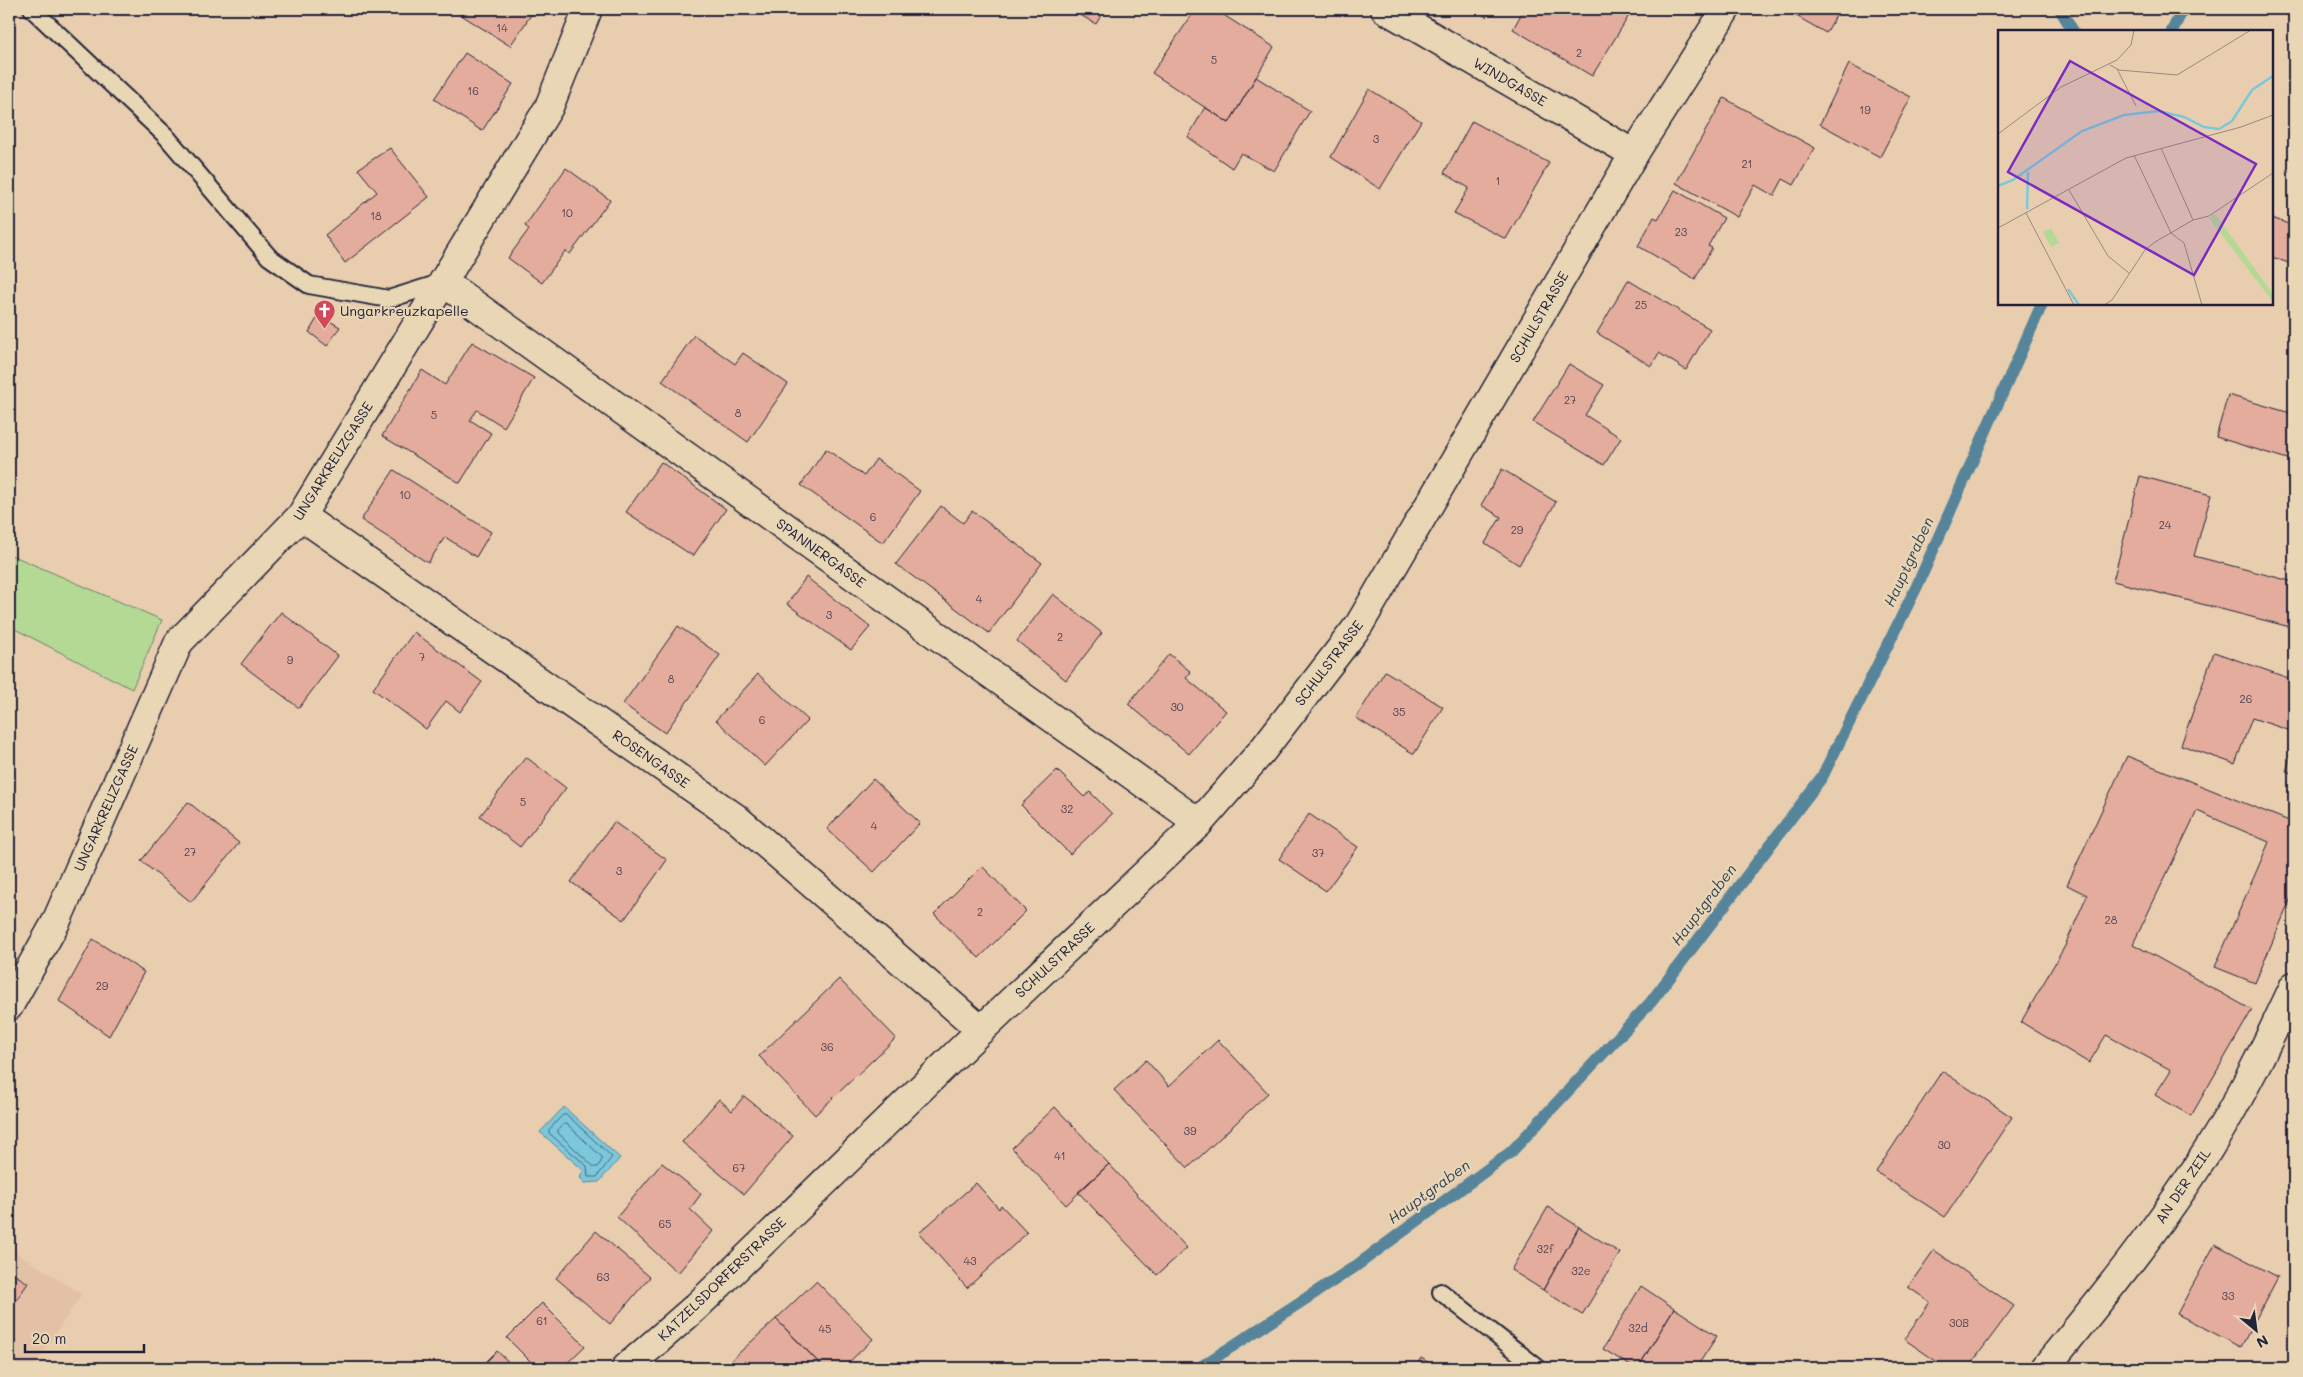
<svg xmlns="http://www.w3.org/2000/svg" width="2303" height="1377" font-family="Mali,sans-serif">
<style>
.built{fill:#e3c1a7}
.green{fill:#b4d994;stroke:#6b7e68}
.water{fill:#7bc7db;stroke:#57859b}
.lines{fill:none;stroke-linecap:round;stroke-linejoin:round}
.shore{stroke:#46647b;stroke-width:1}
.stream{stroke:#57859b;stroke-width:12}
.building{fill:#e4ac9c;stroke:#22223b}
.service-casing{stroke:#22223b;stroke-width:20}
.minor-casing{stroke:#22223b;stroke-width:31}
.tertiary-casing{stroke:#22223b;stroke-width:31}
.service{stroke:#e9d6b4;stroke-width:16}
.minor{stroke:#e9d6b4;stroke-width:28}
.tertiary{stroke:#e9d6b4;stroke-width:28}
.labels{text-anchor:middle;stroke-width:4.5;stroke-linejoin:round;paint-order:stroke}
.number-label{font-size:11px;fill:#524453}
.street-label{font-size:14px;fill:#22223b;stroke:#e9d6b4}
.poi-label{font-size:14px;fill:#22223b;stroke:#e9d6b4;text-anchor:start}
.water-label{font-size:15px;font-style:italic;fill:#34435b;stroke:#e9d6b4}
.inset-river{fill:none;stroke:#7bc7db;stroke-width:2.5}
.inset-road{fill:none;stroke:#998981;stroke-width:1}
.view{fill:#7b2cbf;fill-opacity:0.15;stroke:#7b2cbf;stroke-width:2.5}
.inset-edge{fill:none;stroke:#22223b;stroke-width:2.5}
</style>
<rect width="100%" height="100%" fill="#e8ceaf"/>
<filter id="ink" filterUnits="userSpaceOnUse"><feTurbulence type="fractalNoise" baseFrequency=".02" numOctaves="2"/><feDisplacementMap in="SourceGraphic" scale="10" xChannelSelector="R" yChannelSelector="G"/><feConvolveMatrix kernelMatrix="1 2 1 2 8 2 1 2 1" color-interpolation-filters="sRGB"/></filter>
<g filter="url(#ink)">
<path class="built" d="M9,1248l73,46 -49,74h-24z"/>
<path class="green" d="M9,554l153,66 -30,69 -123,-63z"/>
<path class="water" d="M564,1107l56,51 -21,24 -14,1 -5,-5 3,-8 -43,-38z"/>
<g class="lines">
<path class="shore" d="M563,1115h4l45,42 -15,20h-9l-1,-11 -38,-33v-3z
M564,1124h3l36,34 -5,9h-4l-36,-34v-3z"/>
<path class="stream" d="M2060,9l13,22
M2172,31l11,-22
M1199,1368l157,-102 155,-114 140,-150 171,-225 95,-191 125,-282"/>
</g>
<path class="building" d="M452,9h83l-25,37z
M1070,9h35l-9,15z
M1196,9h18l60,38 -45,76 -77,-50z
M1474,9h18l-6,8z
M1524,9h109l-41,67 -79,-47z
M1784,9h56l-14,24z
M465,53l48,31 -31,47 -48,-32z
M1849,64l62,33 -31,60 -60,-33z
M1256,77l54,34 -36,60 -33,-18 -9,15 -44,-31 17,-30 24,16z
M1369,89l52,32 -41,68 -49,-32z
M1724,98l91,50 -21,37 -11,-6 -9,17 -19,-11 -18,32 -61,-34z
M1472,121l77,42 -43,76 -52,-26 15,-25 -25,-15z
M390,148l39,49 -84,66 -20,-28 52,-43 -19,-23z
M566,168l44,32 -40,54 -5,-3 -23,32 -34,-25 21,-29 -4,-3z
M1675,190l49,28 -16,28 4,2 -17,31 -57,-33 16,-29 4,2z
M2272,218l22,8v39l-22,-8z
M1628,280l82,49 -24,41 -27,-17 -8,13 -54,-33z
M319,315l21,12 -13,19 -18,-14z
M694,335l41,29 8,-11 45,31 -40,58 -86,-61z
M472,342l62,36 -30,49 -27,-17 -7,10 21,13 -31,50 -78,-47 40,-66 23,15z
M1569,364l35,21 -19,30 36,23 -17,27 -71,-43z
M2228,395l66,19v47l-78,-24z
M826,449l38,27 12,-17 44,32 -37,52 -82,-58z
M661,462l65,47 -33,47 -67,-44z
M1502,469l54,33 -37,63 -34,-22 16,-26 -20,-12z
M394,470l97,62 -15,25 -31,-20 -17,26 -67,-43z
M2140,476l71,19 -17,61 100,26v46l-181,-47z
M941,506l22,17 9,-12 70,52 -53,70 -93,-69z
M806,577l64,50 -19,23 -64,-46z
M1053,594l49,39 -36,47 -49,-39z
M281,612l57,44 -39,52 -58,-44z
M678,626l42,29 -55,78 -42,-29z
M414,632l68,50 -22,30 -14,-11 -20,28 -53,-40z
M2214,652l80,28v52l-42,-14 -17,46 -54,-19z
M1169,654l22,18 -5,6 40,33 -37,43 -61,-50z
M1385,671l58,36 -29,47 -58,-36z
M758,674l50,46 -43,46 -49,-46z
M2294,746v28l-8,-3z
M2127,756l167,67v68l-39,92 -40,-16 54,-125 -72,-31 -64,133 119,66 -61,106 -36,-21 16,-25 -65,-35 -17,28 -68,-41 44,-76 22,-51 -20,-10z
M526,757l40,31 -46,59 -40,-31z
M1057,770l27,27 6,-5 22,22 -42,40 -49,-49z
M873,779l47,44 -46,49 -47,-43z
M188,802l51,41 -48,59 -50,-41z
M1309,814l49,33 -32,44 -47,-32z
M614,822l53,38 -43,60 -53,-38z
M982,866l44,45 -47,47 -45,-44z
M93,939l51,33 -35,64 -50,-35z
M839,979l57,59 -81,77 -56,-59z
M1218,1040l50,53 -80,75 -74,-78 32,-30 23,26z
M1942,1071l70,46 -67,100 -69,-45z
M744,1096l49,40 -49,58 -62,-52 37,-43 13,12z
M1055,1107l54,57 -43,41 -54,-57z
M662,1163l39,31 -11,15 23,22 -35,42 -61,-56z
M1109,1164l78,84 -30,27 -79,-83z
M976,1183l23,26 2,-4 26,28 -60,55 -48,-55z
M1548,1207l31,20 -36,63 -32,-20z
M1579,1227l41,26 -38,62 -39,-25z
M596,1231l54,46 -40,47 -54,-46z
M2215,1244l63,33 -37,70 -64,-33z
M1934,1250l80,56 -46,62h-22l-42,-29 26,-37 -22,-15z
M9,1271l19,12 -19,28z
M816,1281l57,58 -30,29h-19l-48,-49z
M1641,1286l33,22 -36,60h-4l-31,-19z
M542,1303l43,43 -23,22h-25l-30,-30z
M1674,1308l43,28 -21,32h-58z
M776,1319l48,49h-92l-6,-3z
M497,1351l18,17h-35z
M1421,1358l17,10h-23z"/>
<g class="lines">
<defs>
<path id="service" d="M32,9l133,126 104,122 40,28 80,14 54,-17
M1441,1292l97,76"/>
<path id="minor" d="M1385,9l249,145
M443,282l756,541
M301,516l435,302 245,212
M9,1006l47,-84 123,-280 122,-126 248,-409 39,-98"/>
<path id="tertiary" d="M626,1368l70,-61 285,-277 218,-207 63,-72 97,-126 275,-471 92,-145
M2045,1368c57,-70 115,-141 163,-218 33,-52 60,-108 86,-164"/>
</defs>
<use href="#service" class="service-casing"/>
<use href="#minor" class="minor-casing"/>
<use href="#tertiary" class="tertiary-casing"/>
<use href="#service" class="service"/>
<use href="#minor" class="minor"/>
<use href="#tertiary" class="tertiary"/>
</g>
</g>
<defs>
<symbol id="church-pin" viewBox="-11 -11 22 30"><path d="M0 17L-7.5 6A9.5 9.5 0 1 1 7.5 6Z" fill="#d1495b" stroke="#e9d6b4"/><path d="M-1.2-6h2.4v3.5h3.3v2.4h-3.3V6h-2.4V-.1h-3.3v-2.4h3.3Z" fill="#fff"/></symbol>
</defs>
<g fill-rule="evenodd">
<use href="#church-pin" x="312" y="298" width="25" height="34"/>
</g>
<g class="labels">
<g class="number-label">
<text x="502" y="32">14</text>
<text x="1579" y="57">2</text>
<text x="1214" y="64">5</text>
<text x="473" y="95">16</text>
<text x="1865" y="114">19</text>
<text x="1376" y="143">3</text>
<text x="1747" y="168">21</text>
<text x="1498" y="185">1</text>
<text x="567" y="217">10</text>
<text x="376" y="220">18</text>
<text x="1681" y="236">23</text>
<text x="1641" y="309">25</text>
<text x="1570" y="404">27</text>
<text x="738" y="417">8</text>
<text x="434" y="419">5</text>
<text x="405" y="499">10</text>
<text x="873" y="521">6</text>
<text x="2165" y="529">24</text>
<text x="1517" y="534">29</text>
<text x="979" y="603">4</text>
<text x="829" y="619">3</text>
<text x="1060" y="641">2</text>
<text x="422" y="661">7</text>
<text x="290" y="664">9</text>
<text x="671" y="683">8</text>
<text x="2246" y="703">26</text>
<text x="1177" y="711">30</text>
<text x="1399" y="716">35</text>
<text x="762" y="724">6</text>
<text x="523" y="806">5</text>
<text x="1067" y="813">32</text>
<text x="874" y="830">4</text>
<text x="190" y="856">27</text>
<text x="1318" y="857">37</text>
<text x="619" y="875">3</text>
<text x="980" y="916">2</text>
<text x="2111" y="924">28</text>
<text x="102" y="990">29</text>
<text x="827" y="1051">36</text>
<text x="1190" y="1135">39</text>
<text x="1944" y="1149">30</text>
<text x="1060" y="1160">41</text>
<text x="739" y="1172">67</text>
<text x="665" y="1228">65</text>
<text x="1545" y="1253">32f</text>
<text x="970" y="1265">43</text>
<text x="1581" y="1275">32e</text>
<text x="603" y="1281">63</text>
<text x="2228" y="1300">33</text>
<text x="542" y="1325">61</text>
<text x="1959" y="1327">30B</text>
<text x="1638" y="1332">32d</text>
<text x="825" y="1333">45</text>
</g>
<g class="street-label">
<text transform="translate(1510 82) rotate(30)" y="5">WINDGASSE</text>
<text transform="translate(1539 317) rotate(-60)" y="5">SCHULSTRASSE</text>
<text transform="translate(333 461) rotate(-58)" y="5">UNGARKREUZGASSE</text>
<text transform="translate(821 553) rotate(36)" y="5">SPANNERGASSE</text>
<text transform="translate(1329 663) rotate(-53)" y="5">SCHULSTRASSE</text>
<text transform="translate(651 759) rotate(35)" y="5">ROSENGASSE</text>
<text transform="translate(106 808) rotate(-66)" y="5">UNGARKREUZGASSE</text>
<text transform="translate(1055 960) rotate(-43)" y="5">SCHULSTRASSE</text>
<text transform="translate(2183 1186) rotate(-56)" y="5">AN DER ZEIL</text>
<text transform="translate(722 1279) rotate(-44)" y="5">KATZELSDORFERSTRASSE</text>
</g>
<g class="poi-label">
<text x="340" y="316">Ungarkreuzkapelle</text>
</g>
<g class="water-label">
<text transform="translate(1909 562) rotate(-65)" y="5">Hauptgraben</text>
<text transform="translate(1704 905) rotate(-53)" y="5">Hauptgraben</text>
<text transform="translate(1429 1192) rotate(-36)" y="5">Hauptgraben</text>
</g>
</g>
<g transform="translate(1998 30)">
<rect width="275" height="275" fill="#e8ceaf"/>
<path d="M217,184l58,80v8l-64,-84zM53,198l8,15 -8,4 -8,-15z" fill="#b4d994"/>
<path class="inset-river" d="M0,156l15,-6 69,-49 42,-16 35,-4 25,6 20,10 15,2 13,-8 20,-31 21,-14M29,179l1,-37M70,259l11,16"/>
<path class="inset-road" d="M112,35l9,5 58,5 74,-45M119,39l19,37M0,104l63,-47 56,-27 14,-15 3,-15M163,118l32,72M136,125l37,78 13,10 18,62M71,160l39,66 21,17M28,183l48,92M0,198l128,-70 115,-31 32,-12M106,275l8,-5 33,-50 10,-8 38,-22 16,-4 64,-43"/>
<path class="view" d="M72,31l186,103 -62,111 -186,-103z"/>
<rect width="275" height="275" class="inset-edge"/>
</g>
<rect width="2303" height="1377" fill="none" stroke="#e9d6b4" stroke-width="30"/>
<rect x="15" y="15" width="2273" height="1347" fill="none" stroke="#22223b" stroke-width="2" filter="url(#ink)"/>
<g transform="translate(2256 1330) rotate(151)" stroke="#e9d6b4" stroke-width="4" paint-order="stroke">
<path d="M0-4L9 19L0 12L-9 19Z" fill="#22223b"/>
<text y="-8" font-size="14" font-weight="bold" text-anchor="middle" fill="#22223b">N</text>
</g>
<path d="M25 1344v8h119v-8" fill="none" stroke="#22223b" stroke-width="2.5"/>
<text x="32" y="1344" font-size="15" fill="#22223b" stroke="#e9d6b4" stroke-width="4" paint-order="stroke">20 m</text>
</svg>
